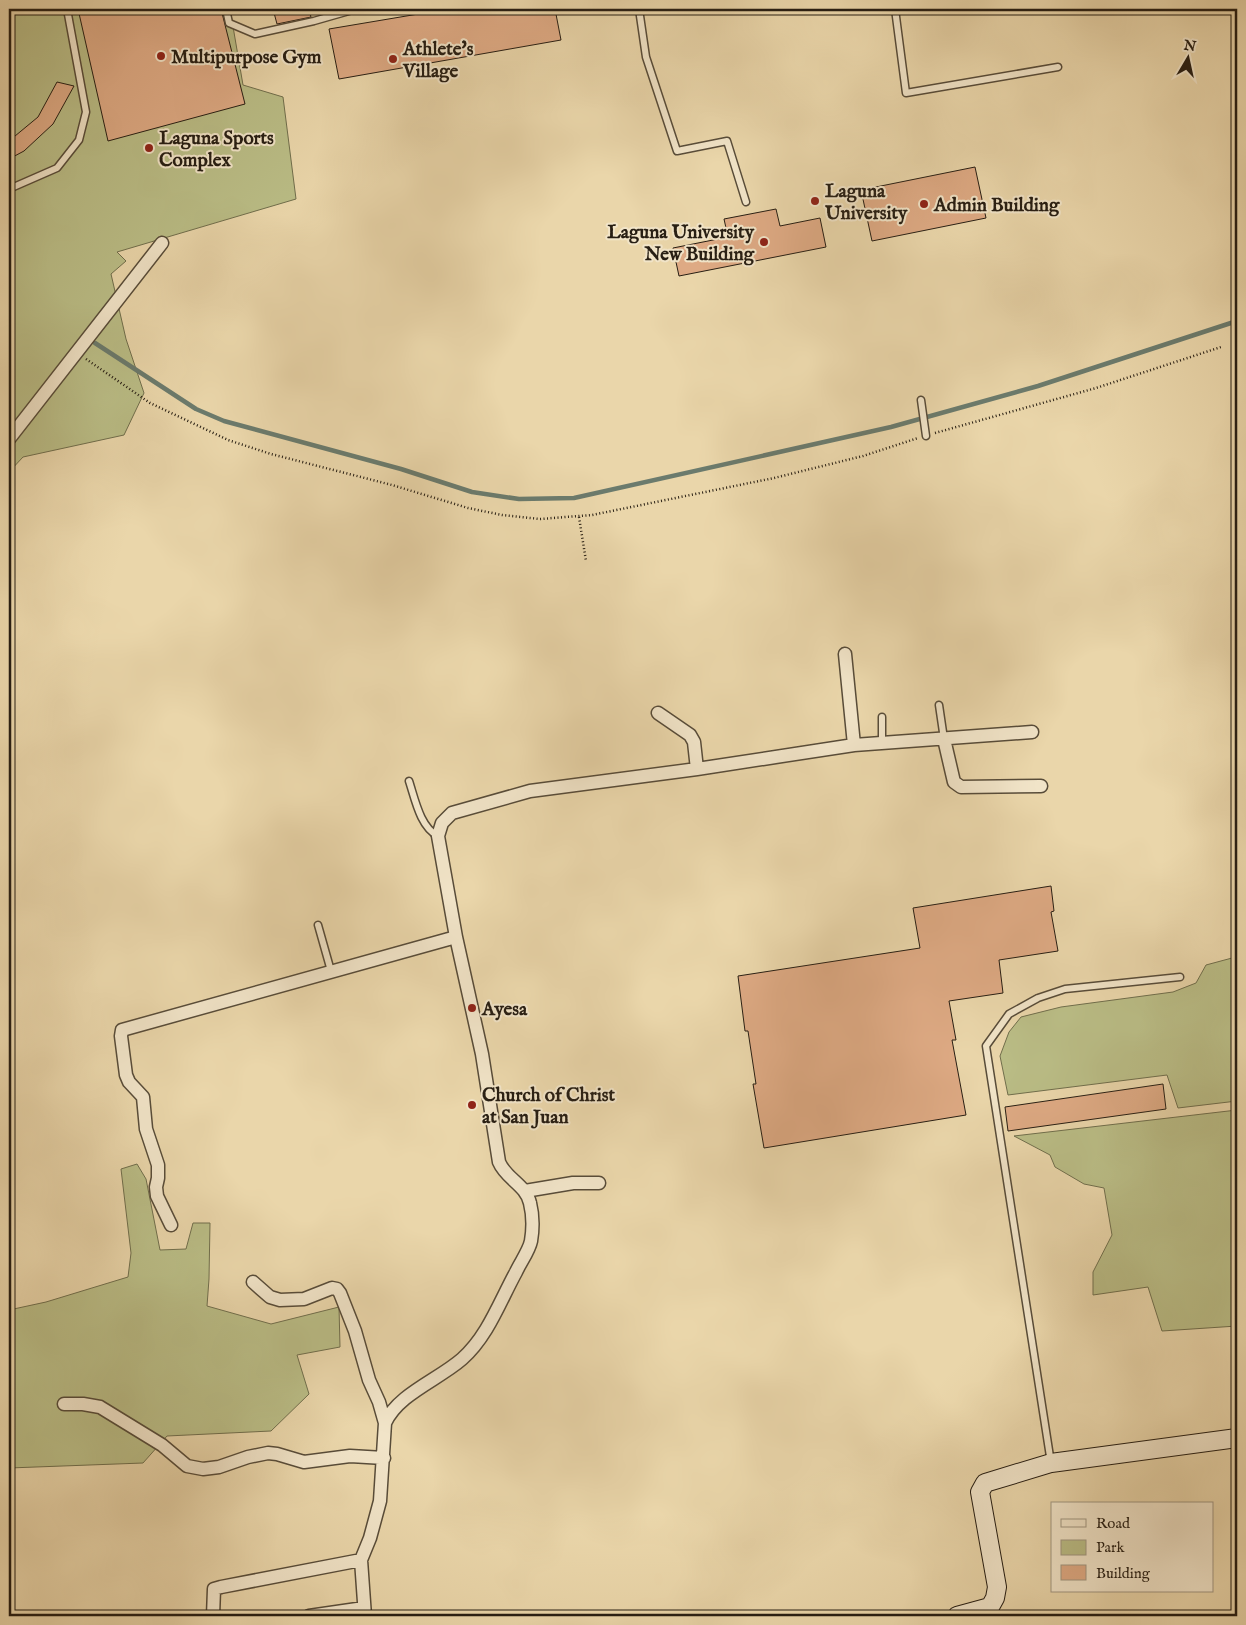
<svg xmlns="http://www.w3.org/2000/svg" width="1246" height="1625" font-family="'IM FELL English',serif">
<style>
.green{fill:#babd86;stroke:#706e4c}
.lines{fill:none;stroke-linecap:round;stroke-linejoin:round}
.stream{stroke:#6b7b6d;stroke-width:4.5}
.building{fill:#deaa84;stroke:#271e13}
.lane-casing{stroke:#584c39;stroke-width:9}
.street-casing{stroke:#584c39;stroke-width:15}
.secondary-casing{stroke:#271e13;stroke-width:20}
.path{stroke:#271e13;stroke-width:2.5;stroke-dasharray:1 2.5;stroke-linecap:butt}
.lane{stroke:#f1e4c8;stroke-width:6}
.street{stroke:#f1e4c8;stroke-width:12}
.secondary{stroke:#f1e4c8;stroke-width:18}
.poi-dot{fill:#8f2418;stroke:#f1e4c8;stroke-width:2}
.labels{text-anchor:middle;stroke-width:4;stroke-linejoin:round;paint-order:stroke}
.poi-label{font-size:19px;font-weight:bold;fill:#271e13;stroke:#f1e4c8;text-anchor:start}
</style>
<rect width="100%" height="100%" fill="#ead6aa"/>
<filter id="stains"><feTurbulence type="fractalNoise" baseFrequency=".004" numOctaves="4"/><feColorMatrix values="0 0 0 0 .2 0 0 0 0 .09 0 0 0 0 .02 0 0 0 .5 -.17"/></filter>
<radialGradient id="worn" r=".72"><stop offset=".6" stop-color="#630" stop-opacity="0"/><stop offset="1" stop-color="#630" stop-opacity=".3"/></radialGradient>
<path class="green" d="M9,9h221l13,76 40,12 13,102 -179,53 9,9 -15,13 15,65 18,54 -20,42 -101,22 -14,15z
M1232,958l5,1v142l-59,7 -11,-33 -159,20 -8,-39 9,-24 12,-15 40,-10 112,-15 23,-9 10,-18z
M1237,1110v216l-75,5 -14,-44 -55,8v-23l19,-37 -8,-47 -20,-4 -29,-17 -5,-12 -36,-19z
M137,1164l9,15 14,71 26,-1 7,-26h17l-1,56 -2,27 64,18 68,-17 1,40 -43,8 12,39 -38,37 -104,5 -24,27 -134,5v-158l37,-8 82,-25 3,-24 -10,-84z"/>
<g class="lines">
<path class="stream" d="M95,343l101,66 28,12 177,48 71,23 47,7 55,-1 317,-71 147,-41 199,-65"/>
</g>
<path class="building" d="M78,9h143l24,95 -137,37z
M273,9h36l2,8 -34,7z
M448,9h107l6,31 -222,39 -10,-50z
M57,82l17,4 -21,38 -29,27 -15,8v-18l29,-24z
M975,167l11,51 -114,23 -11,-51z
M776,209l4,17 40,-8 6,29 -147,29 -6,-28 55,-11 -4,-18z
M1051,886l3,25 -3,1 7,39 -59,9 4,33 -54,8 7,39h-4l14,75 -202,33 -11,-64h3l-8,-53h-3l-7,-55 182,-28 -7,-40z
M1163,1084l3,25 -158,22 -3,-24z"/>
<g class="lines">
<defs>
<path id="lane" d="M226,9l3,14 26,11 59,-13 42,-12
M639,9l7,48 31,94 50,-10 19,61
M895,9l11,84 152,-26
M9,189l48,-21 22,-28 7,-28 -19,-103
M921,400l5,36
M939,705l5,34
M882,717v26
M409,781c6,18 11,46 29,55
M318,925l13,46
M1051,1463l-65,-417 23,-32 29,-16 27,-9 115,-12"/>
<path id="street" d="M9,439l153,-196
M845,654l9,91
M658,713l32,22 4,7 3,27
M944,739l10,43 7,5 80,-1
M456,937l-18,-101 4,-13 10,-10 78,-22 167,-22 157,-24 178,-13
M525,1191l48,-8h26
M171,1225l-14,-29 -1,-9 2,-9v-13l-12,-36 -3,-32 -14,-15 -3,-7 -5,-39 1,-6 334,-93 26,117 17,108c7,17 27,23 31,41 3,12 3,26 1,38 -2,10 -11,22 -15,31 -16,29 -28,64 -54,87 -24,21 -64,35 -77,64l-5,78 -10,37 -9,22 4,56
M253,1282l17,15 10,3 24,-1 28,-11 5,1 3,4 15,38 14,49 10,22 6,21
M64,1404h19l17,3 62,38 25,21 16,3 16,-2 29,-10 20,-4 9,1 27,8 46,-6 34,2
M213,1616l1,-27 7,-2 140,-27
M309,1616l55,-8"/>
<path id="secondary" d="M957,1616l33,-9 5,-9 2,-11 -17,-95 5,-9 66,-20 186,-25"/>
</defs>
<use href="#lane" class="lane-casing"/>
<use href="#street" class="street-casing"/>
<use href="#secondary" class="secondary-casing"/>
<path class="path" d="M86,359l64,44 78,37 43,14 121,31 76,23 34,7 38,4 52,-4 182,-37 89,-22 55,-18
M935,433l161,-45 125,-41
M579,517l7,44"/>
<use href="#lane" class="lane"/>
<use href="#street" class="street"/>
<use href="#secondary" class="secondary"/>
</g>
<g class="poi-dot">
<circle cx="161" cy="56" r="5"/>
<circle cx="393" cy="59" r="5"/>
<circle cx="149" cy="148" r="5"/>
<circle cx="815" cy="201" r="5"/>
<circle cx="924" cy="204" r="5"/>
<circle cx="764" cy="242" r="5"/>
<circle cx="472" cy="1008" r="5"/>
<circle cx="472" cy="1105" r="5"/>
</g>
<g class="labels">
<g class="poi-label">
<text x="403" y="55">Athlete's<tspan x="403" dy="22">Village</tspan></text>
<text x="171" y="63">Multipurpose Gym</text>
<text x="159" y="144">Laguna Sports<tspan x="159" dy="22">Complex</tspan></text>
<text x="825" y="197">Laguna<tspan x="825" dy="22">University</tspan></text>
<text x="934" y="211">Admin Building</text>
<text x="754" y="238" text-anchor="end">Laguna University<tspan x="754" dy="22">New Building</tspan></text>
<text x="482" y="1015">Ayesa</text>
<text x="482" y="1101">Church of Christ<tspan x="482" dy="22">at San Juan</tspan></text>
</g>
</g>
<rect width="1246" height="1625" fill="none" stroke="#ead6aa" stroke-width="30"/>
<rect x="10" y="10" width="1226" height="1605" fill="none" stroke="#271e13" stroke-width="2.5"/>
<rect x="15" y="15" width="1216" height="1595" fill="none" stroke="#271e13"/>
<rect x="1051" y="1502" width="162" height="90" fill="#f1e4c8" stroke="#a09580"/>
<rect x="1061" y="1519" width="25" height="8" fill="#f1e4c8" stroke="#a09580"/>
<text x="1096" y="1528" font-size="15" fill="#271e13">Road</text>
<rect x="1061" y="1540" width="25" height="15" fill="#babd86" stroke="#a09580"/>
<text x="1096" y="1552" font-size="15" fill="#271e13">Park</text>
<rect x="1061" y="1565" width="25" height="15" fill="#deaa84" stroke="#a09580"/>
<text x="1096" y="1578" font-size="15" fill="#271e13">Building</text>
<g transform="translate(1188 58) rotate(9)" stroke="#f1e4c8" stroke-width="4" paint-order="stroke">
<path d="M0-4L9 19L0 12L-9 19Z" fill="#271e13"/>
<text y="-8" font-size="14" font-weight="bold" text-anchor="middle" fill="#271e13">N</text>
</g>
<rect width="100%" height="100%" filter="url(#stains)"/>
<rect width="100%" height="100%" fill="url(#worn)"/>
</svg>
